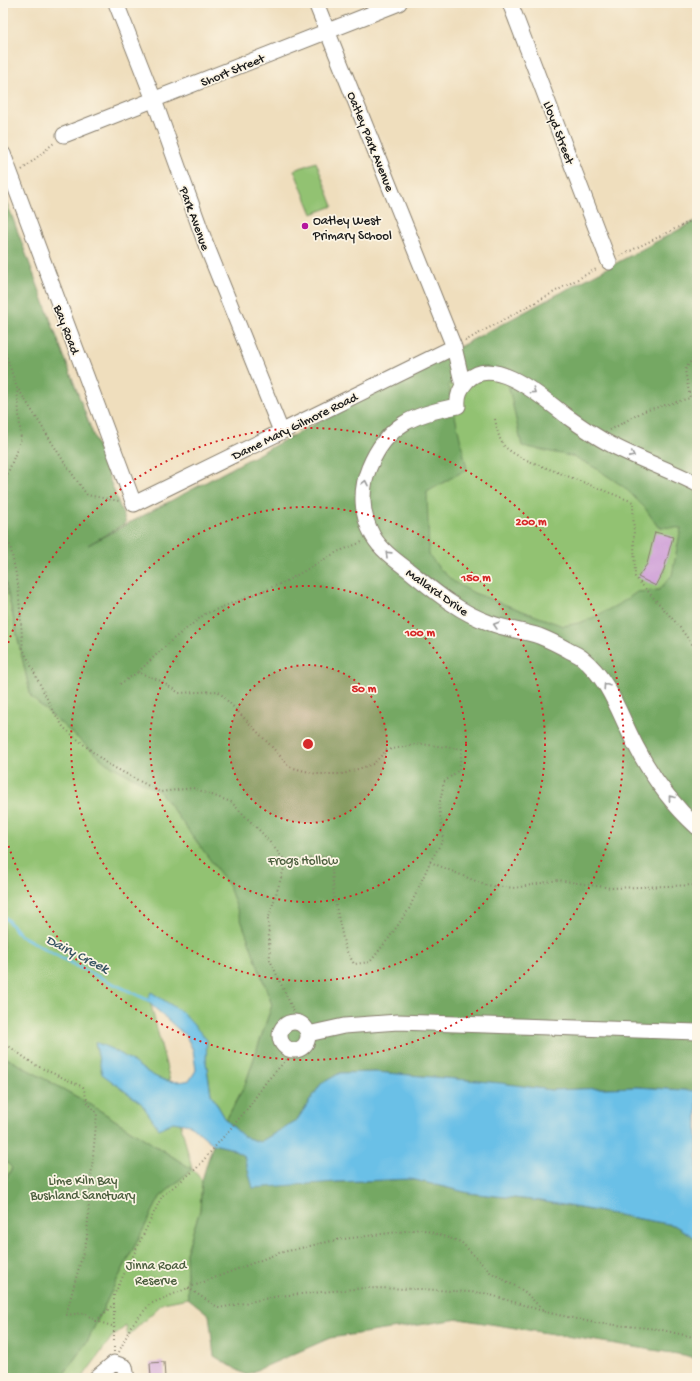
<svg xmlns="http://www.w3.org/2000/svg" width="700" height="1381" font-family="'Gochi Hand',sans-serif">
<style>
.green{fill:#92c272;stroke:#576f47}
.forest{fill:#75a864;stroke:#486240;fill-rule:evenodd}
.water{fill:#6bc0e7;stroke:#446e82}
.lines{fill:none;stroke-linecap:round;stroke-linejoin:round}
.stream{stroke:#6bc0e7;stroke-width:3}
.building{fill:#cd9cd8}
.minor-casing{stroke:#867d6c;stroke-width:17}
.path{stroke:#867d6c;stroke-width:2;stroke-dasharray:1 3;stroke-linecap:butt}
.minor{stroke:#fff;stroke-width:15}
.oneway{stroke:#999}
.ring{fill:none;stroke:#d62828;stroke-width:2;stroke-dasharray:2 4}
.poi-dot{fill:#b5179e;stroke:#fcf5e5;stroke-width:1.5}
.labels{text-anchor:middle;stroke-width:3.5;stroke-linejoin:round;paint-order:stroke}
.street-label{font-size:13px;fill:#1c1c1c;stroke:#fcf5e5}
.poi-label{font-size:13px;fill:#1c1c1c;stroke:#fcf5e5;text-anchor:start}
.park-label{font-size:13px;fill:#4b5e3e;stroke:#fcf5e5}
.water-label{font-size:14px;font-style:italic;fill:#385563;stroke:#fcf5e5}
.centre{fill:#d62828;stroke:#fcf5e5;stroke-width:2}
.ring-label{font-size:12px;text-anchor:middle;font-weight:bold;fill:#d62828;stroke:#fcf5e5;stroke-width:3.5;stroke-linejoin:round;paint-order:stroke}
</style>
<rect width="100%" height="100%" fill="#fcf5e5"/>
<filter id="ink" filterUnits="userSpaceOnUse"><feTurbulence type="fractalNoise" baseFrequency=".025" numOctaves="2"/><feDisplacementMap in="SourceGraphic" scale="8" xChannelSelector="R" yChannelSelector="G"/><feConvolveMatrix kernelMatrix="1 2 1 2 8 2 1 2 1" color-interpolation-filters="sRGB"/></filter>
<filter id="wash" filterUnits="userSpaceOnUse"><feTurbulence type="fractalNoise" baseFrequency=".012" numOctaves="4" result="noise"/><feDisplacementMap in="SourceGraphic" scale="16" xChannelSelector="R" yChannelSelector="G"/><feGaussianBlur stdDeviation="0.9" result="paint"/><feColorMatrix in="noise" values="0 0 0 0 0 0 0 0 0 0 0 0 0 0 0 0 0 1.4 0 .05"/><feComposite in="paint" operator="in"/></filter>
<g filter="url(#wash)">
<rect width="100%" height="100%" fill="#efdebd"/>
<path class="green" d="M316,162l17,44 -21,8 -18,-44z
M697,246v823l-444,-117 19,53 -27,80 -19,35 -15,-26 -5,-32v-23l-56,-38 42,168 10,11 -2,30 -14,43 2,45 -25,5 -35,33 -2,-10 -14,11 -30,41h-21l27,-38 24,-50 48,-93 32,-28 -104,-66 -85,-47v-484l28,125 -22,-111z
M3,1158l9,10 -9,16z"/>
<path class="forest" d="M3,192l123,331 -38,22 609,-325v871l-60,-4 -86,3 -62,-8 -45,-4 -68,-6 -36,1 -19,11 -24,36 -37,22 -16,-5 -18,-17 19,-35 27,-80 -44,-121 -68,-92 -54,-29 -75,-66 -28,-125zM484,367l21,4 17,75 53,11 22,12 27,18 21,21 13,19 23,1 -9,47 -13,15 -22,2 -16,11 -29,15 -13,5 -16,3 -89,-33 -20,-11 -15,-14 -10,-13 -2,-63 40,-23 -19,-84z
M3,1056l85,47 104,66 -32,28 -48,93 -24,50 -27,38h-58v-194l9,-16 -9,-10z
M213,1144l17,4 14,8 92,26 75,-3 58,14 72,8 133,24 23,14v120l-13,-4 -225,-36 -129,19 -84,37 -32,-19 -5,-41 -21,-17 -2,-45 14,-43 2,-30z"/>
<path class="water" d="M151,992l31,20 25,28 -1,22 5,32 15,26 18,17 16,5 37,-22 24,-36 19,-11 36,-1 68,6 57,5 50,7 86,-3 60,4v148l-23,-14 -133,-24 -72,-8 -58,-14 -75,3 -83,6 -9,-32 -14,-8 -17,-4 -23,-19 -17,-3 -14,7 -18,-26 -39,-29 -7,-32c9,4 18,7 26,12 23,14 39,34 69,26l6,-10 -3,-20 -7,-14 -39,-35z"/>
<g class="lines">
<path class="stream" d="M3,915l17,20 56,31 74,35"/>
</g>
<g id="blocks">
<path class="building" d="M655,532l18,5 -10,36 -7,13 -18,-9 9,-13z
M164,1362l1,16h-14l-1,-15z"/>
</g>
</g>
<g filter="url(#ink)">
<use href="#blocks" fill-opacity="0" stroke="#867d6c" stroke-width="1"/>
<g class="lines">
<defs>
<path id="minor" d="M116,3l38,97 51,142 76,189
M316,3l138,344 9,39
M510,3l99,259
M64,135l335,-132
M3,154l131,350 320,-157
M697,484c-29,-15 -60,-25 -89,-41 -15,-8 -29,-18 -43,-28 -21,-16 -72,-62 -98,-34 -7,8 -10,14 -9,25 -44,8 -71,18 -89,62 -9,22 -8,47 4,68 7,13 22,24 34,33 26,21 51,43 83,54 16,6 33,8 49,13 10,4 20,9 29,14 5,3 11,5 14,8 29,23 38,59 55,90 15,29 36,57 60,79
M280 1036a14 14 0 1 1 28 0a14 14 0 1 1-28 0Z
M308,1034l36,-8 54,-4 299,10
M96,1378l18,-15 11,4 2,11"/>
</defs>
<use href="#minor" class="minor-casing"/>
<path class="path" d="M22,170l33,-28
M620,256l77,-38
M465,341l133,-73
M3,346l14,42 4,51 -15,39 1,53 11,53 5,65 29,60 12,19 42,35 54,29 33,-4 38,14 32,32 23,28
M19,390l47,75 21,30 32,6
M495,419c5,25 6,28 29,40l109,43 2,75 43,48 19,26
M610,430l34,-19 46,-13 -5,-28 12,-18
M120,684l18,-12
M286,862l45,-7 3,42 11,51 9,16 16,-2 19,-24 20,-29 21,-47 13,-22 -4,-34 5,-24 15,-12 3,-21 -41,-5 -34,6 -14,14 -30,10h-27l-26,-7 -18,-20 -54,-56 -39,2 -18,-12 -23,-9 34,-32 33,-26 80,-32 52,-30 25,-10
M286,862l-18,58 2,40 29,63
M430,862l55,23 30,3 43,-8 53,8 86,-3
M3,1042l32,23 48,22 5,16 9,10 -8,87 -2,38 -21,77 19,-2 11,8 19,6
M188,1288l31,20 60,-12 86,-8 55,1 64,4 59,18
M96,1321l18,-17
M114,1352v-57l48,-99 34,-27 52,-61 18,-26 29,-32
M119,1352l12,-26 19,-22 38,-16 91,-35 57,-13 85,-11 40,13 29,30 34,19 21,21 50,11 63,6 39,9"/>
<use href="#minor" class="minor"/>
</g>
<defs><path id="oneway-chevron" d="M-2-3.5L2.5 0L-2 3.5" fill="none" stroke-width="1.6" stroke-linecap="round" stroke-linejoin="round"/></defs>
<g class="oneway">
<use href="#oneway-chevron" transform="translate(533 391) rotate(34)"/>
<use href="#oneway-chevron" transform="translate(632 455) rotate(25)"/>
<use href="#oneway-chevron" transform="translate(365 483) rotate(-78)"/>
<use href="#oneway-chevron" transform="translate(388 554) rotate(-136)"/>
<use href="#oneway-chevron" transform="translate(496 625) rotate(-164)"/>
<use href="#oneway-chevron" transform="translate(606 686) rotate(-124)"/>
<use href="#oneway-chevron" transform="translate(671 798) rotate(-129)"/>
</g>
</g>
<circle cx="308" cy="744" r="79" fill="#d62828" fill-opacity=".12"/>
<g class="ring">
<circle cx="308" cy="744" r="79"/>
<circle cx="308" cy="744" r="158"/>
<circle cx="308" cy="744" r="237"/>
<path d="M3 660A316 316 0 1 1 3 828"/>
</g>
<circle class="poi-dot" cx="305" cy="226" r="4"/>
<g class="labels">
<g class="street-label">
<text transform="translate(232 69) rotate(-22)" y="5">Short Street</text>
<text transform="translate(560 132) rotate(69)" y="5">Lloyd Street</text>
<text transform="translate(372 141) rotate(68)" y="5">Oatley Park Avenue</text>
<text transform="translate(196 218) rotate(70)" y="5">Park Avenue</text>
<text transform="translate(68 329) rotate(69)" y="5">Bay Road</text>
<text transform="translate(294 425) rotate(-26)" y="5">Dame Mary Gilmore Road</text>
<text transform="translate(438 591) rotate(35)" y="5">Mallard Drive</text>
</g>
<g class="poi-label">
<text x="313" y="224">Oatley West<tspan x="313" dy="15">Primary School</tspan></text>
</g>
<g class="park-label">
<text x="303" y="864">Frogs Hollow</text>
<text x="83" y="1184">Lime Kiln Bay<tspan x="83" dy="15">Bushland Sanctuary</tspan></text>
<text x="156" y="1269">Jinna Road<tspan x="156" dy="15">Reserve</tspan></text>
</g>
<g class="water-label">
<text transform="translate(78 953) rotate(27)" y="5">Dairy Creek</text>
</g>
</g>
<circle cx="308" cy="744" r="6" class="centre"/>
<g class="ring-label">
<text x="531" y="525">200 m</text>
<text x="476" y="581">150 m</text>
<text x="420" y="636">100 m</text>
<text x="364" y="692">50 m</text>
</g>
<rect width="700" height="1381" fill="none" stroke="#fcf5e5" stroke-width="16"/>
</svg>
